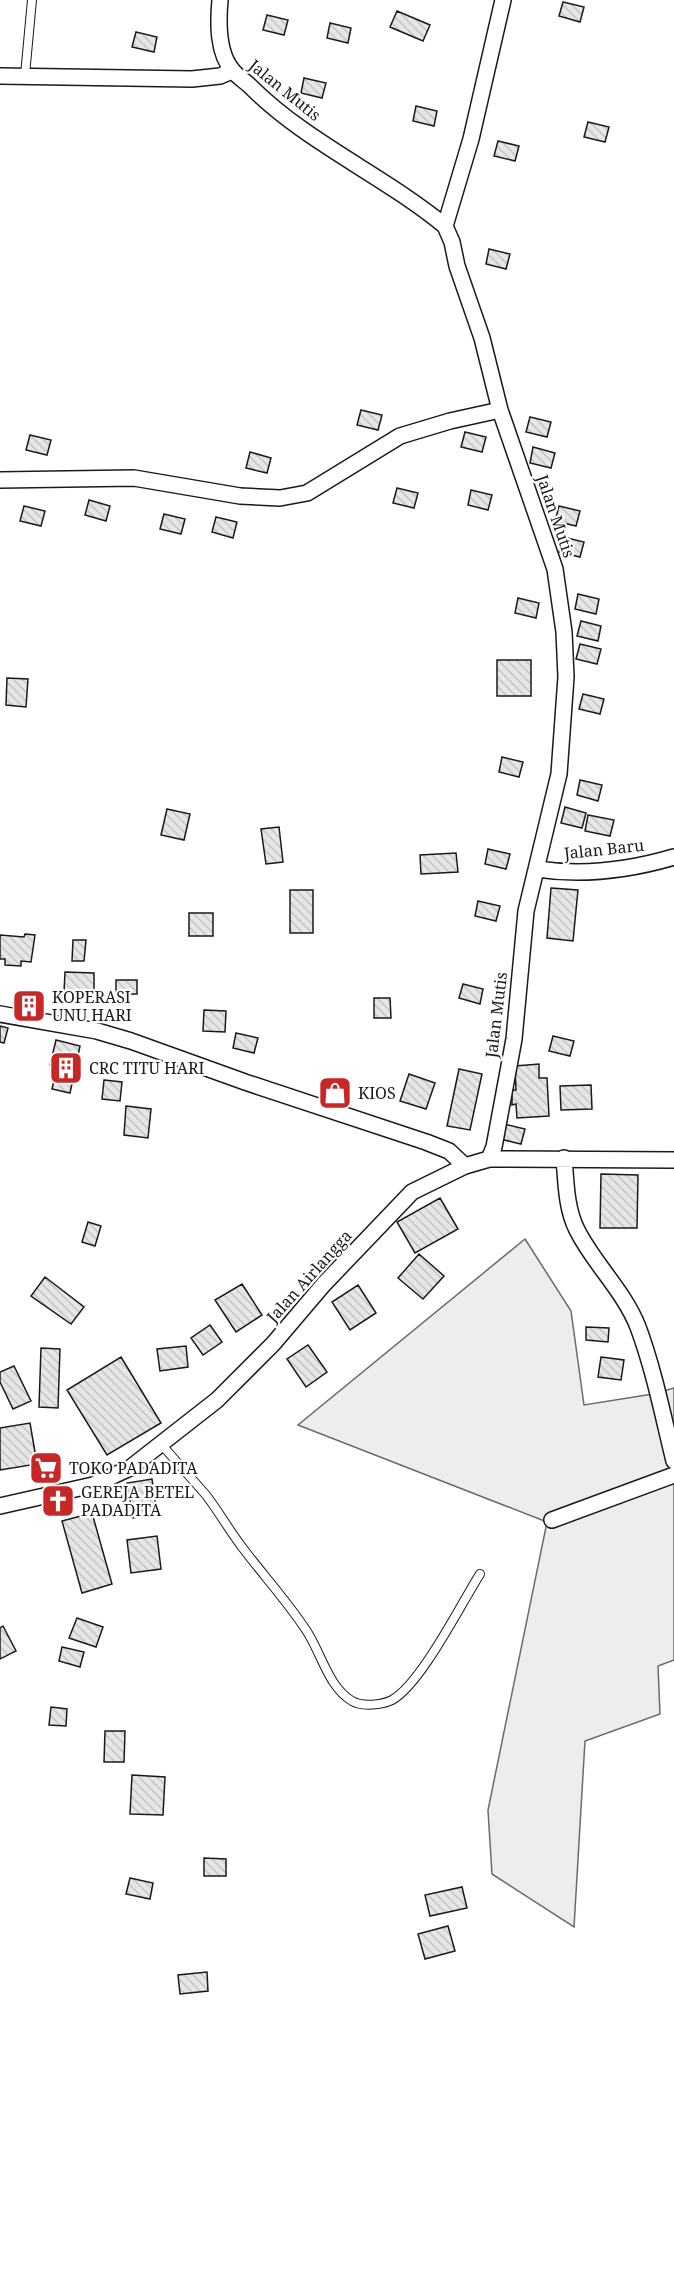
<svg xmlns="http://www.w3.org/2000/svg" width="674" height="2279" font-family="'Noto Serif',serif">
<style>
.built{fill:#ededed;stroke:#6a6a6a;stroke-width:1.5}
.building{fill:url(#building-back-hatch);stroke:#1a1a1a;stroke-width:1.5}
.lines{fill:none;stroke-linecap:round;stroke-linejoin:round}
.service-casing{stroke:#1a1a1a;stroke-width:10}
.minor-casing{stroke:#1a1a1a;stroke-width:18}
.service{stroke:#fff;stroke-width:8}
.minor{stroke:#fff;stroke-width:15}
.labels{text-anchor:middle;stroke-width:4.5;stroke-linejoin:round;paint-order:stroke}
.street-label{font-size:16px;fill:#1a1a1a;stroke:#fff}
.poi-label{font-size:16px;fill:#1a1a1a;stroke:#fff;text-anchor:start}
</style>
<defs>
<pattern id="building-back-hatch" width="6" height="6" patternUnits="userSpaceOnUse" patternTransform="scale(1.5)"><rect width="6" height="6" fill="#e6e6e6"/><path d="M-1 5l2 2M0 0l6 6M5-1l2 2" fill="none" stroke="#c5c5c5"/></pattern>
</defs>
<rect width="100%" height="100%" fill="#fff"/>
<path class="built" d="M525,1239l46,72 13,94 69,-11 21,-6v272l-16,6 2,48 -75,27 -11,186 -82,-53 -4,-64 59,-288 -249,-97z"/>
<path class="building" d="M563,2l21,5 -4,15 -21,-6z
M397,11l33,14 -7,16 -33,-14z
M267,15l21,5 -4,15 -21,-5z
M330,23l21,5 -3,15 -21,-5z
M136,32l21,5 -3,15 -22,-5z
M304,78l22,5 -4,15 -21,-5z
M416,106l21,5 -3,15 -21,-5z
M588,122l21,5 -4,15 -21,-5z
M498,141l21,5 -4,15 -21,-5z
M489,249l21,5 -4,15 -20,-5z
M361,410l21,5 -4,15 -21,-5z
M530,417l21,5 -4,15 -21,-5z
M465,432l21,5 -4,15 -21,-5z
M30,435l21,5 -4,15 -21,-5z
M533,447l22,6 -4,15 -21,-5z
M250,452l21,6 -4,15 -21,-5z
M397,488l21,5 -4,15 -21,-5z
M471,490l21,5 -4,15 -20,-5z
M89,500l21,6 -4,15 -21,-6z
M24,506l21,5 -4,15 -21,-5z
M559,506l21,5 -4,15 -21,-5z
M164,514l21,5 -4,15 -21,-5z
M216,517l21,5 -4,16 -21,-6z
M563,537l21,5 -4,15 -21,-5z
M578,594l21,5 -3,15 -21,-5z
M518,598l21,5 -3,15 -21,-5z
M581,621l20,5 -3,15 -21,-5z
M580,644l21,5 -4,15 -21,-5z
M497,660h34v36h-34z
M7,678l21,1 -2,28 -20,-2z
M583,694l21,5 -4,15 -21,-5z
M502,757l21,5 -4,15 -20,-5z
M580,780l22,5 -4,16 -21,-6z
M565,807l21,6 -4,15 -21,-5z
M167,809l23,5 -6,26 -23,-5z
M588,815l26,5 -4,16 -25,-5z
M279,827l4,35 -17,2 -5,-35z
M488,849l22,5 -4,15 -21,-5z
M456,853l2,19 -37,2 -1,-19z
M551,888l27,2 -5,51 -26,-3z
M290,890h23v43h-23z
M478,901l22,5 -4,15 -21,-5z
M189,913h24v23h-24z
M25,934l10,1 -4,27 -10,-1v5l-16,-1v-6h-5v-24l24,2z
M73,940h13l-2,21h-12z
M65,972l29,1v20l-30,-1z
M116,980h21v14h-21z
M463,984l20,5 -3,15 -21,-6z
M374,998h16l1,20h-17z
M204,1010l22,1 -1,21 -22,-1z
M0,1026l8,2 -4,15 -4,-1z
M236,1033l22,5 -4,15 -21,-5z
M553,1036l21,5 -4,15 -21,-5z
M56,1040l24,6 -10,47 -18,-4 5,-22 -7,-2z
M539,1064v14h8l2,38 -32,2 -1,-14 -4,1v-15h4l-1,-24z
M459,1069l23,5 -12,56 -23,-4z
M409,1074l26,9 -9,26 -26,-8z
M104,1080l18,2 -2,19 -18,-2z
M591,1085l1,24 -31,1 -1,-24z
M126,1106l25,3 -3,29 -24,-3z
M504,1124l21,5 -4,15 -21,-5z
M601,1174l37,1 -1,53h-37z
M440,1198l18,31 -43,24 -18,-31z
M88,1222l13,4 -6,20 -13,-4z
M419,1254l25,22 -21,23 -25,-21z
M45,1277l39,30 -13,17 -40,-28z
M242,1284l20,31 -26,17 -21,-32z
M358,1285l18,28 -26,17 -18,-28z
M210,1325l12,17 -19,13 -12,-17z
M586,1327l23,1 -1,14 -22,-2z
M308,1345l19,27 -21,15 -19,-28z
M186,1346l2,21 -28,4 -3,-22z
M41,1348l19,1 -2,59 -19,-1z
M121,1357l40,66 -54,32 -40,-65z
M601,1357l23,3 -3,20 -23,-3z
M14,1366l17,35 -18,8 -13,-27v-10z
M30,1423l7,41 -37,6v-42z
M152,1479l5,35 -24,4 -6,-35z
M92,1513l20,71 -30,9 -20,-72z
M157,1536l4,33 -30,4 -4,-33z
M77,1618l26,9 -7,20 -27,-9z
M3,1626l13,25 -16,8v-31z
M62,1647l22,5 -4,15 -21,-6z
M51,1707l16,2 -1,17 -17,-1z
M105,1731h20l-1,31h-20z
M132,1775l33,2 -2,38 -33,-1z
M204,1858l22,1v17h-22z
M130,1878l23,5 -3,16 -24,-5z
M462,1887l5,21 -37,8 -5,-21z
M448,1926l7,25 -30,8 -7,-25z
M207,1972l1,19 -28,3 -2,-19z"/>
<g class="lines">
<defs>
<path id="service" d="M25,75l7,-75
M161,1444c15,17 30,34 45,51 13,17 23,35 36,52 21,28 45,54 64,83 15,22 22,57 46,71 10,6 30,4 40,-1 29,-16 69,-96 88,-126"/>
<path id="minor" d="M220,0c-2,22 -3,53 13,71 5,6 12,10 17,15 57,57 133,89 195,140l7,16 5,24 25,72 18,72 55,159 9,63 2,45 -7,97 -33,137 -12,128 -20,108 -5,12
M0,76l192,3 28,-3 12,-5
M445,226l26,-87 32,-139
M0,480l134,-2 106,18 40,2 27,-5 93,-57 50,-15 50,-11
M537,869c46,7 93,1 137,-12
M0,1014l97,17 34,10 114,41 181,60 23,9 16,15
M564,1158c2,23 2,51 13,72 17,34 47,61 61,97 16,43 25,89 36,134
M0,1506l93,-21 37,-17 87,-68 56,-56 51,-60 88,-92 53,-26 24,-7 185,1
M552,1520l122,-45"/>
</defs>
<use href="#service" class="service-casing"/>
<use href="#minor" class="minor-casing"/>
<use href="#service" class="service"/>
<use href="#minor" class="minor"/>
</g>
<defs>
<symbol id="building-square" viewBox="-11 -11 22 22"><rect x="-9" y="-9" width="18" height="18" rx="4" fill="#c62828" stroke="#fff"/><path d="M-4-6H4V6H1V3H-1V6H-4ZM-2.5-4.3h1.7v1.8h-1.7ZM.8-4.3h1.7v1.8H.8ZM-2.5-1h1.7V.8h-1.7ZM.8-1h1.7V.8H.8Z" fill="#fff"/></symbol>
<symbol id="shop-square" viewBox="-11 -11 22 22"><rect x="-9" y="-9" width="18" height="18" rx="4" fill="#c62828" stroke="#fff"/><path d="M-5-2.5h2.3a2.7 3.5 0 0 1 5.4 0H5L5.5 6h-11ZM-1.5-2.5h3a1.5 2.3 0 0 0-3 0Z" fill="#fff"/></symbol>
<symbol id="supermarket-square" viewBox="-11 -11 22 22"><rect x="-9" y="-9" width="18" height="18" rx="4" fill="#c62828" stroke="#fff"/><path d="M-6-5.5h2.5l.6 2H6L4.5 2H-2.5L-4.4-4H-6ZM-1.5 3.2a1.3 1.3 0 1 0 .1 0ZM3 3.2a1.3 1.3 0 1 0 .1 0Z" fill="#fff"/></symbol>
<symbol id="church-square" viewBox="-11 -11 22 22"><rect x="-9" y="-9" width="18" height="18" rx="4" fill="#c62828" stroke="#fff"/><path d="M-1.2-6h2.4v3.5h3.3v2.4h-3.3V6h-2.4V-.1h-3.3v-2.4h3.3Z" fill="#fff"/></symbol>
</defs>
<g fill-rule="evenodd">
<use href="#building-square" x="10" y="987" width="38" height="38"/>
<use href="#building-square" x="47" y="1049" width="38" height="38"/>
<use href="#shop-square" x="316" y="1074" width="38" height="38"/>
<use href="#supermarket-square" x="27" y="1449" width="38" height="38"/>
<use href="#church-square" x="39" y="1482" width="38" height="38"/>
</g>
<g class="labels">
<g class="street-label">
<text transform="translate(285 90) rotate(39)" y="6">Jalan Mutis</text>
<text transform="translate(556 516) rotate(71)" y="6">Jalan Mutis</text>
<text transform="translate(604 849) rotate(-6)" y="6">Jalan Baru</text>
<text transform="translate(496 1015) rotate(-83)" y="6">Jalan Mutis</text>
<text transform="translate(309 1276) rotate(-48)" y="6">Jalan Airlangga</text>
</g>
<g class="poi-label">
<text x="52" y="1003">KOPERASI<tspan x="52" dy="18">UNU HARI</tspan></text>
<text x="89" y="1074">CRC TITU HARI</text>
<text x="358" y="1099">KIOS</text>
<text x="69" y="1474">TOKO PADADITA</text>
<text x="81" y="1498">GEREJA BETEL<tspan x="81" dy="18">PADADITA</tspan></text>
</g>
</g>
</svg>
